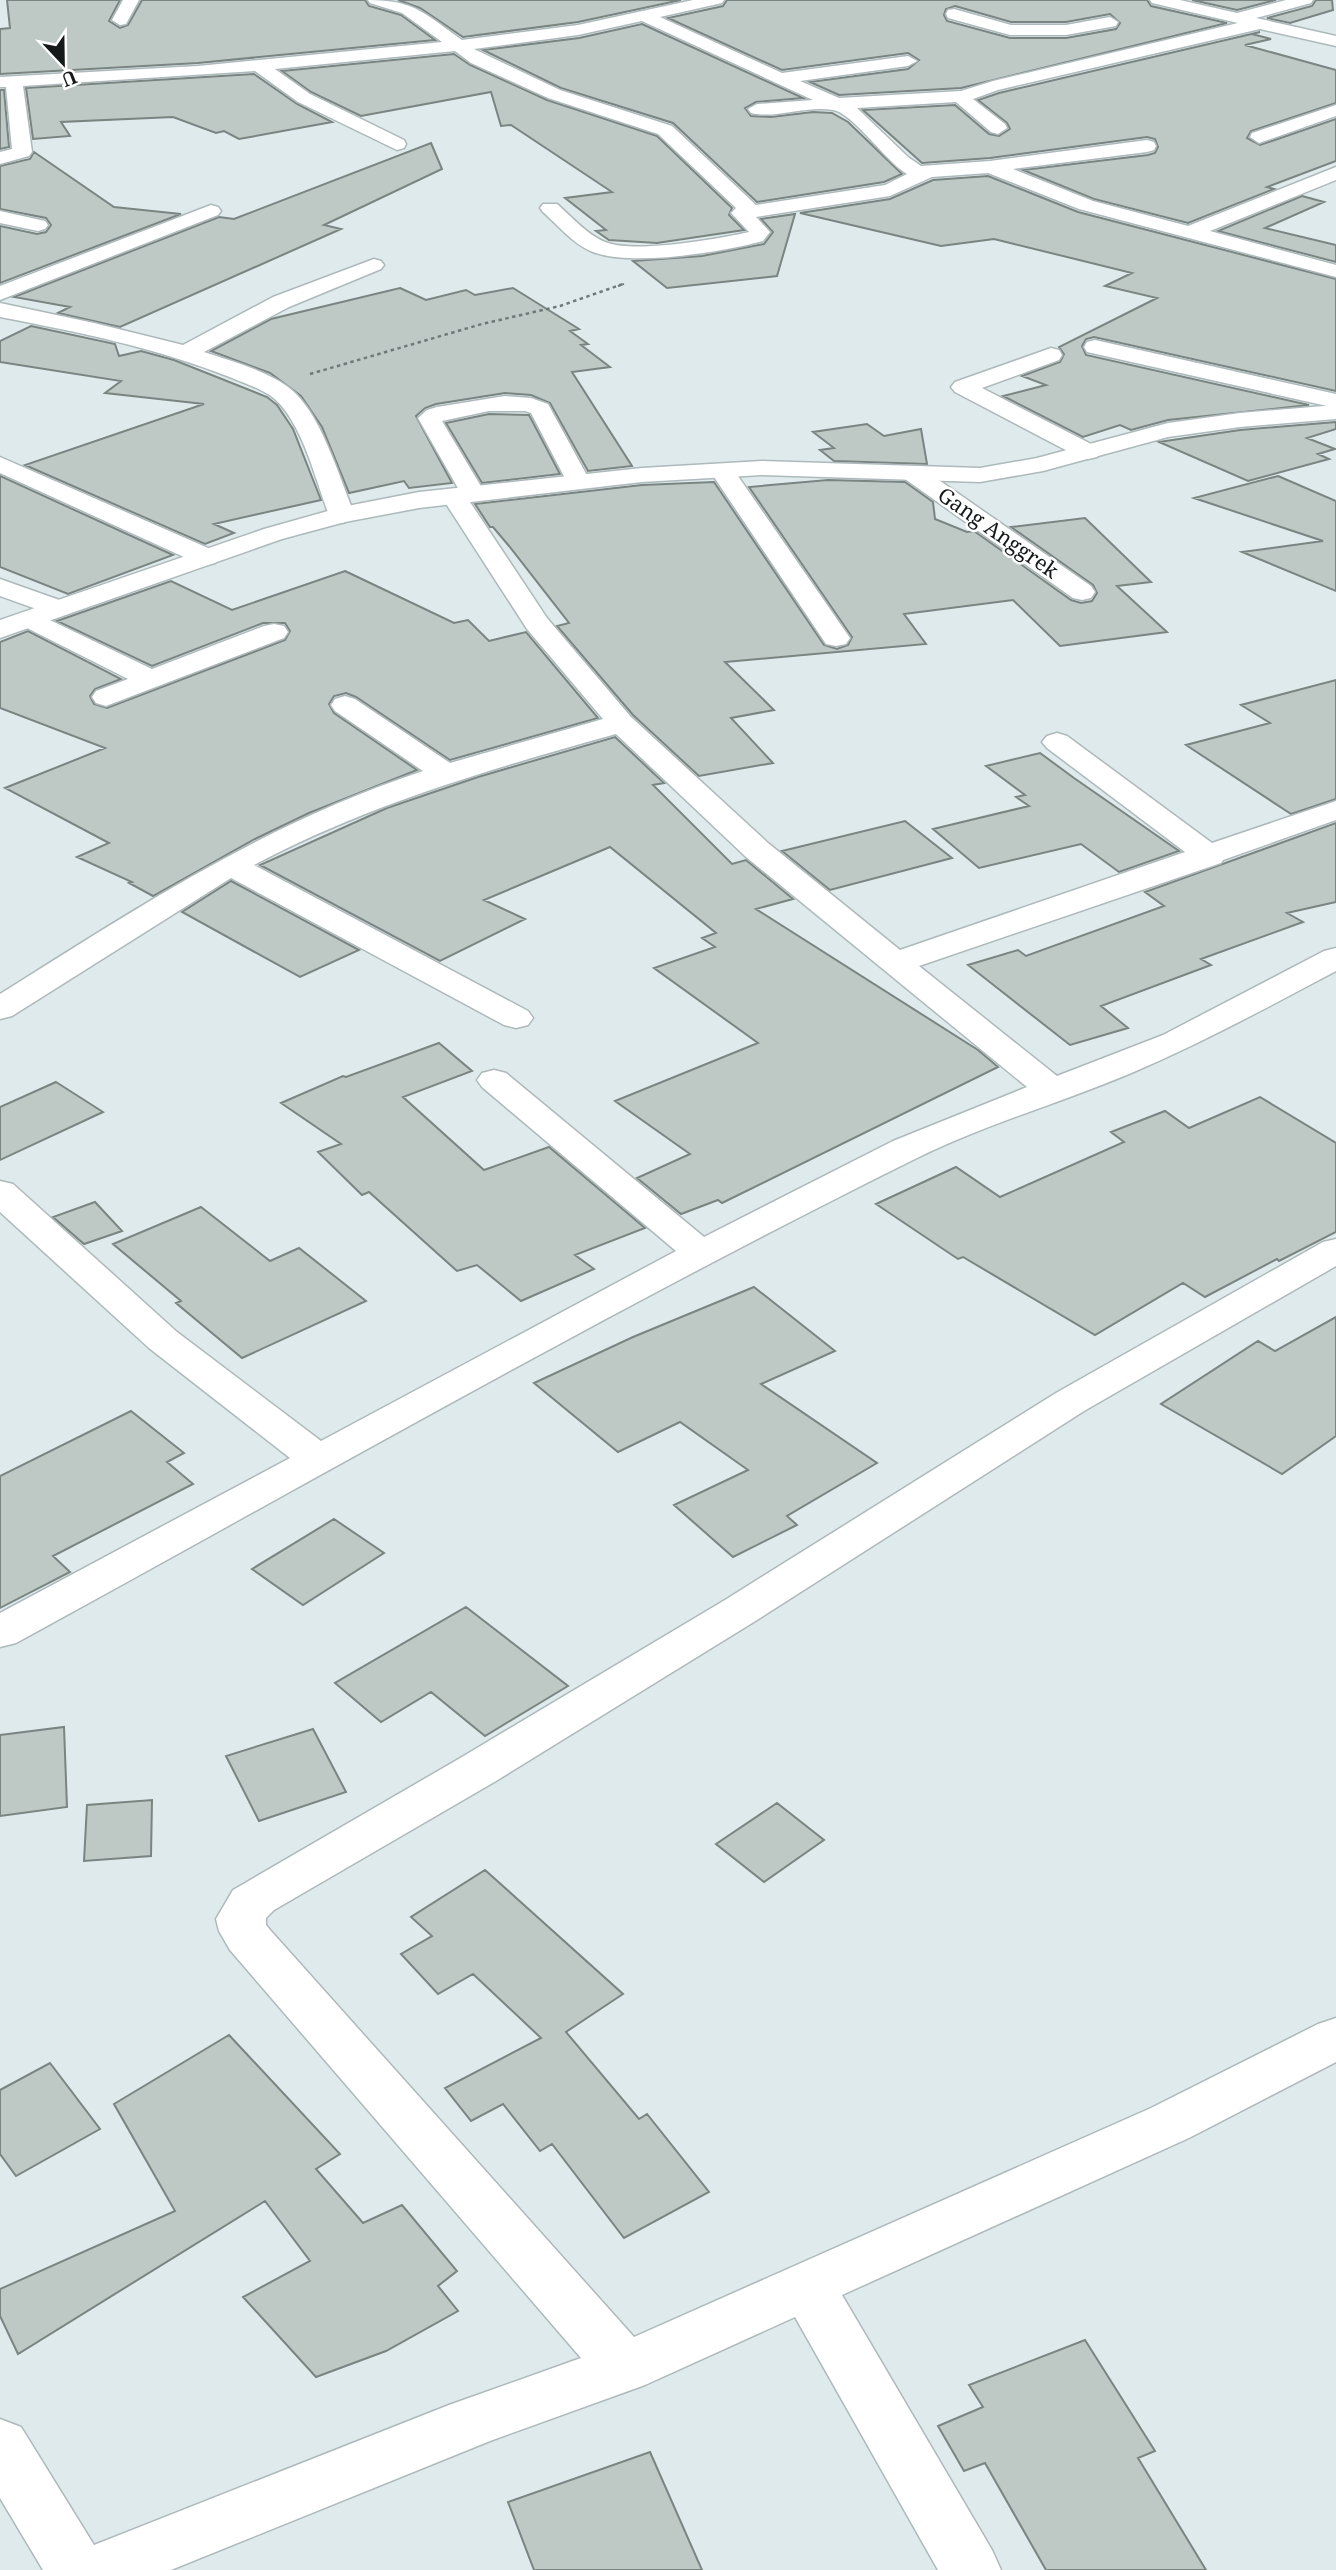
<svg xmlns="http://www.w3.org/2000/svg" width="1336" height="2570" font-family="'Noto Serif',serif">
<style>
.building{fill:#bec9c6;stroke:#7a8481;stroke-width:2;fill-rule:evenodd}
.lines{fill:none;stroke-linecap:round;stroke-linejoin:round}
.street-casing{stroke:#adb9ba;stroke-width:3}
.secondary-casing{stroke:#adb9ba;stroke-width:3}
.path-far1{stroke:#707879;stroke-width:2;stroke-dasharray:2.5 2.5;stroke-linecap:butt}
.path{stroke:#707879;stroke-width:2.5;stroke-dasharray:3.5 3.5;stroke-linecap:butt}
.street{fill:#fff;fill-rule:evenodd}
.secondary{fill:#fff;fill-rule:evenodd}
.labels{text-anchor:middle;stroke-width:5;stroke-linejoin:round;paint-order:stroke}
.far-street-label{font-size:21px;fill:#15191a;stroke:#fff}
</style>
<rect width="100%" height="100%" fill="#deeaec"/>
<path class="building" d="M7,0h113l-11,21 11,7 8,-3 14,-25h223l4,6 32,9 34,25 -237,23 -198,11v-45l10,-1z
M398,0h283l-103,22 -115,15 -43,-29z
M727,0h420l4,6 76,17 -266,65 -122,7 -29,-13 98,-13 11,-9 -11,-7 -126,17 -114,-52 55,-12zM955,6l56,16h55l44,-8 10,9 -4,6 -50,9h-56l-63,-17 -3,-6 2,-6z
M1192,0h84l-39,10z
M1316,0h16l1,10 -43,13 -23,-5 45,-12z
M642,24l161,74 -47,4 -11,6 6,8 20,1 42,-5 19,1 16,9 54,52 -18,8 -127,20 -84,-79 -112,-35 -78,-38 96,-12z
M1260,32l-8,2 19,5 -26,6 91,25v33l-85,28 -4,7 13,7 76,-26v42l-69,26 7,2 -86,34 -94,-24 -71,-29 125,-15 7,-2 3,-6 -3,-8 -8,-2 -157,21 -68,5 -59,-53 92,-5 34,29 10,2 11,-7 -3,-6 -29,-23 21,-7z
M454,54l16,11 77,35 110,36 75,72 -3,7 15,15 -87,13 -48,-3 -13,-9 10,-1 -41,-32 47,-6 -101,-67 -10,1 -10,-34 -130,24 -50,-24 -29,-21z
M254,74l43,30 35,18 -93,17 -15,-8 -8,2 -43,-16 -112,5 9,14 -37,3 -7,-51z
M0,90h4l5,57 -9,2z
M431,143l11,26 -118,56 17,4 -221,98 -62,-14 12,-6 -56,-10 205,-80 15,2z
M34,152l80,55 67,7 -181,69v-57l37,8 9,-2 5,-7 -5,-7 -46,-9v-43l30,-7z
M988,176l90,36 258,67v112l-242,-54 -8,2 -4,7 4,9 223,50 -141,15 -37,10 -11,-5 -37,12 -80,-41 43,-11 -24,-9 38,-14 4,-8 -5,-7 98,-49 -52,-12 27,-13 -138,-34 -53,7 -141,-33 90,-14 43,-19z
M1302,196l22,6 -59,26 71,17v17l-118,-31z
M795,214l-18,62 -110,12 -34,-27 69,-5 62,-12 9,-12 -12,-13z
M400,288l26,12 40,-10 9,5 38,-7 66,41 -9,2 18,13 -7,1 29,22 -38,5 60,94 -44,5 -38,-68 -19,-8 -26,-2 -69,11 -11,4 -9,8 36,67 -43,5 -5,-7 -55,12 -27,-66 -21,-31 -31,-23 -59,-22 60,-32z
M31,326l84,18 4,12 22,-5 33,9 93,37 10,8 16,24 28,71 -107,24 20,9 -29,11 -180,-79 179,-61 -99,-11 16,-12 -121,-19v-21z
M489,414l40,1 31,59 -78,9 -36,-60z
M1336,422v7l-29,9 28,11 -17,5 11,5 -81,22 -89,-39 81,-12z
M867,424l17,12 37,-7 6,35 -93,-3 -14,-11 14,-2 -21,-16z
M0,476l173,79 -105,39 -68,-27z
M1278,476l58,25v90l-94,-39 81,-11 -129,-43z
M828,480l77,2 28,20 2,17 32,13 7,-1 97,69 10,3 11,-2 5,-8 -4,-8 -82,-58 74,-9 66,64 -34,4 50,46 -107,14 -47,-46 -109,14 22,30 -201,18 49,48 -43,8 42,45 -74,13 -66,-61 -76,-89 12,-3 -60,-77 -16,-19h-3l-15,-23 167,-19 72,-3 110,163 13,4 11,-4 4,-8 -103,-150z
M345,571l109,52 14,-3 21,21 37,-9 72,86 -148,42 -94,-63 -10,-4 -12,3 -5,8 5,9 83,57 -108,43 -54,26 -102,57 -24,-13 3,-1 -55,-25 32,-14 -104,-55 100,-40 -105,-40v-66l28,-11 93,48 -26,10 -5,7 4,8 13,4 178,-68 5,-9 -5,-8h-22l-111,43 -95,-45 114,-40 61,29z
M1336,680v119l-45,15 -105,-69 84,-22 -29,-18z
M615,737l49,46 -11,2 79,79 14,-4 47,39 -37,10 222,141 20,17 -276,136 -4,-3 -37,14 -44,-36 53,-24 -75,-53 143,-58 -104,-75 61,-21 -13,-9 14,-5 -106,-86 -126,53 41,19 -85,42 -180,-96 127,-57 91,-31z
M1040,753l34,25 105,73 -60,21 -38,-28 -102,24 -46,-39 96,-23 -13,-9 9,-2 -39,-29z
M905,821l47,37 -122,32 -48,-39z
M1336,823v79l-49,11 16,9 -102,37 10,6 -110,41 27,22 -58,17 -102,-80 50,-15 8,6 138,-50 -19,-14z
M231,881l128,69 -59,27 -118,-65z
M439,1043l33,28 -69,26 81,73 65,-23 96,81 -70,27 19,14 -73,32 -44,-36 -20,6 -88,-79 -7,3 -44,-43 23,-8 -60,-41 62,-27 3,1z
M56,1082l47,30 -103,48v-53z
M1260,1097l76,46v89l-57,29 -2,-2 -72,38 -22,-14 -88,52 -132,-78 -5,2 -82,-55 80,-37 44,30 124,-55 -13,-10 54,-21 24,17z
M95,1202l27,29 -38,13 -31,-27z
M201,1207l69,54 29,-13 67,53 -124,57 -66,-55 5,-2 -68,-57z
M754,1287l81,64 -74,33 116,79 -90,53 10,9 -64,32 -59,-52 74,-35 -68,-48 -62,30 -84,-69 99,-46z
M1336,1317v119l-54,38 -121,-70 97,-63 17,10z
M131,1411l53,42 -17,9 26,22 -140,72 17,16 -70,36v-132z
M334,1519l50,34 -81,52 -51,-36z
M466,1607l102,79 -83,50 -54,-44 -50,30 -46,-39z
M64,1727l3,80 -67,9v-81z
M313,1729l33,63 -87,29 -33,-65z
M152,1800l-1,56 -67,5 3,-56z
M777,1803l47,37 -60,42 -48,-38z
M485,1870l138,124 -57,38 73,87 8,-5 62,78 -85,46 -72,-94 -12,7 -37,-47 -32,17 -26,-33 96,-50 -68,-64 -35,20 -37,-40 31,-18 -21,-19z
M229,2035l111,119 -24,15 47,54 39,-18 55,66 -19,15 20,25 -72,40 -70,26 -73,-80 67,-36 -45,-60 -247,153 -18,-38v-27l175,-78 -61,-107z
M50,2063l50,66 -84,47 -16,-22v-64z
M1085,2340l70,111 -17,7 68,112h-160l-61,-107 -21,8 -26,-45 45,-19 -14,-22z
M650,2452l52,118h-168l-26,-68z"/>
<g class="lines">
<defs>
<path id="street" d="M123,0h16l-13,24 -6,1 -8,-5z
M368,0c47,0 57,14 94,40l116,-15 115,-25h31l-2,3 -62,14 122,56 126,-17 9,5 -9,5 -108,15 39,17 122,-7 32,-10 245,-58 -86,-20 -2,-3h30l57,13 49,-13h27l-2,3 -55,15 80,18v10l-76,-17 -262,61 -25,9 32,25 2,4 -9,6 -7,-2 -35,-30 -99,6 51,49 13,9 69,-5 157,-21 7,2 2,4 -2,4 -7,2 -134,17 80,32 95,25 148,-59v13l-126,51 126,34v12l-257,-68 -91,-36 -56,4 -42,19 -134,21 14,15 -7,9c-41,11 -131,26 -170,11 -19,-7 -35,-27 -50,-40l-3,-4 3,-4h14c15,13 32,33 51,39 29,10 110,-4 141,-11l-18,-19 5,-5 -78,-74 -110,-36 -77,-35 -16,-12 -180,18 35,25 94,46 2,4 -2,4 -7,2 -99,-48 -43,-31 -232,15 9,66 -3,4 -29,8v-12l12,-3 -6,-62h-6v-10l198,-11 244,-24 -40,-29 -32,-10zM642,21l171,79 -56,4 -9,5 3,4c26,6 55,-8 82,-3 20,3 53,52 74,64l-22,11 -129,20 -84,-79 -112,-36 -86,-41 104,-14z
M954,9l57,16h55l44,-8 8,5 -2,4 -50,9h-56l-62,-17 -2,-4 2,-4z
M1336,105v11l-77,27 -9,-6 2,-4z
M211,205l7,2 3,4 -3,4 -218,85v-14z
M0,211l45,10 3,4 -3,4 -7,2 -38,-8z
M374,259l7,2 3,4 -3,4 -92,38 -85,45c27,9 61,18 84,35 33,24 51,91 67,128l-4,5 -9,3 -9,-3 -4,-5c-14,-36 -24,-83 -50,-112 -12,-13 -31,-18 -47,-25 -75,-30 -153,-46 -232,-61v-14l94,20 89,22 90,-48z
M1095,340l241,54v14l-249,-56 -3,-5 3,-5z
M1051,348l8,2 3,5 -3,5 -77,28 115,59 3,5 -3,5 -9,2 -9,-2 -124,-65 -4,-5 4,-5z
M505,396l26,2 17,6 42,77 -3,5 -9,2 -9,-2 -38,-73 -6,-2h-36l-47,10 43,72 -3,5 -14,1 79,119 84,99 137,126 132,107 285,-98 -138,-104 -5,-6 5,-6 10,-3 10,3 145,107 124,-42v19l-113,40 -2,3 -302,103 138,110 106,-41 161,-84 12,-3v23c-68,36 -136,73 -207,103 -71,30 -144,50 -214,85 -305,151 -601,321 -899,484l-16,4v-34l290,-155 -141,-110 -149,-136v-31l13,3 164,148 144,109 355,-190 -194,-164 -5,-7 5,-7 12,-3 12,3 198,164 189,-96 134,-54 -281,-230 -130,-123c-125,35 -247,70 -362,131l274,146 5,7 -5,7 -12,3 -12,-3 -273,-147 -219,138 -12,3v-25c139,-87 265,-171 423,-223l-88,-60 -4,-6 4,-6 10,-3 10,3 95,64 153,-44 -76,-90 -86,-133 3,-5 15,-1 -41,-72 9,-8 10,-3z
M0,457l215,94 4,6 -4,6 -9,2 -9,-2 -197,-90z
M722,464l9,2 119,172 -4,6 -10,2 -10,-2 -4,-6 -112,-167 3,-5z
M914,467l9,2 168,117 4,6 -4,6 -9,2 -9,-2 -168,-119 -3,-5 3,-5z
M0,579l65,23 4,6 -4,6 -9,2 -56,-20z
M31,611l121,58 112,-43 10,-2 10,2 4,6 -4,6 -178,68 -10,-3 -4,-6 4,-6 32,-12 -107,-54 -4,-6 4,-6z
M1336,1239v27l-252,145 -327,209 -261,161 -222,129 -8,8v7l5,6 363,406 517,-229 167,-84 18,-6v44l-147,76 -347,157 150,255 9,20h-63l-143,-253 -150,68 -155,56 -319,129h-128l-43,-72v-79l21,8 73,118 355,-140 132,-47 -351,-408 -11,-19 -3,-12 17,-29 229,-133 263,-157 331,-207 267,-151z"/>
<path id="secondary" d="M1336,405v14l-96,8 -72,10 -125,34 -63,11 -218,-7 -120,7 -223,26 -74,14 -63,17 -282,99v-18l264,-91 78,-22 77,-15 223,-24 120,-7 218,7 57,-10 131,-35 72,-10z"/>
</defs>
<use href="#street" class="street-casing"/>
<use href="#secondary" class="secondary-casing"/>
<path class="path-far1" d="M618,286l6,-2"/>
<path class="path" d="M310,374l172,-50 78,-18 63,-22"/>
<use href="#street" class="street"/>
<use href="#secondary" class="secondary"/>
</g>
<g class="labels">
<g class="far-street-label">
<text transform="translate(998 533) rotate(35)" y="7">Gang Anggrek</text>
</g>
</g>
<g transform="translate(63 63) rotate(158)" stroke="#ffffff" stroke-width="5" paint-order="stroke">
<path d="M0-5L12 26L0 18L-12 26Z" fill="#15191a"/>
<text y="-10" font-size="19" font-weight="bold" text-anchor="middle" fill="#15191a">U</text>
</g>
</svg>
